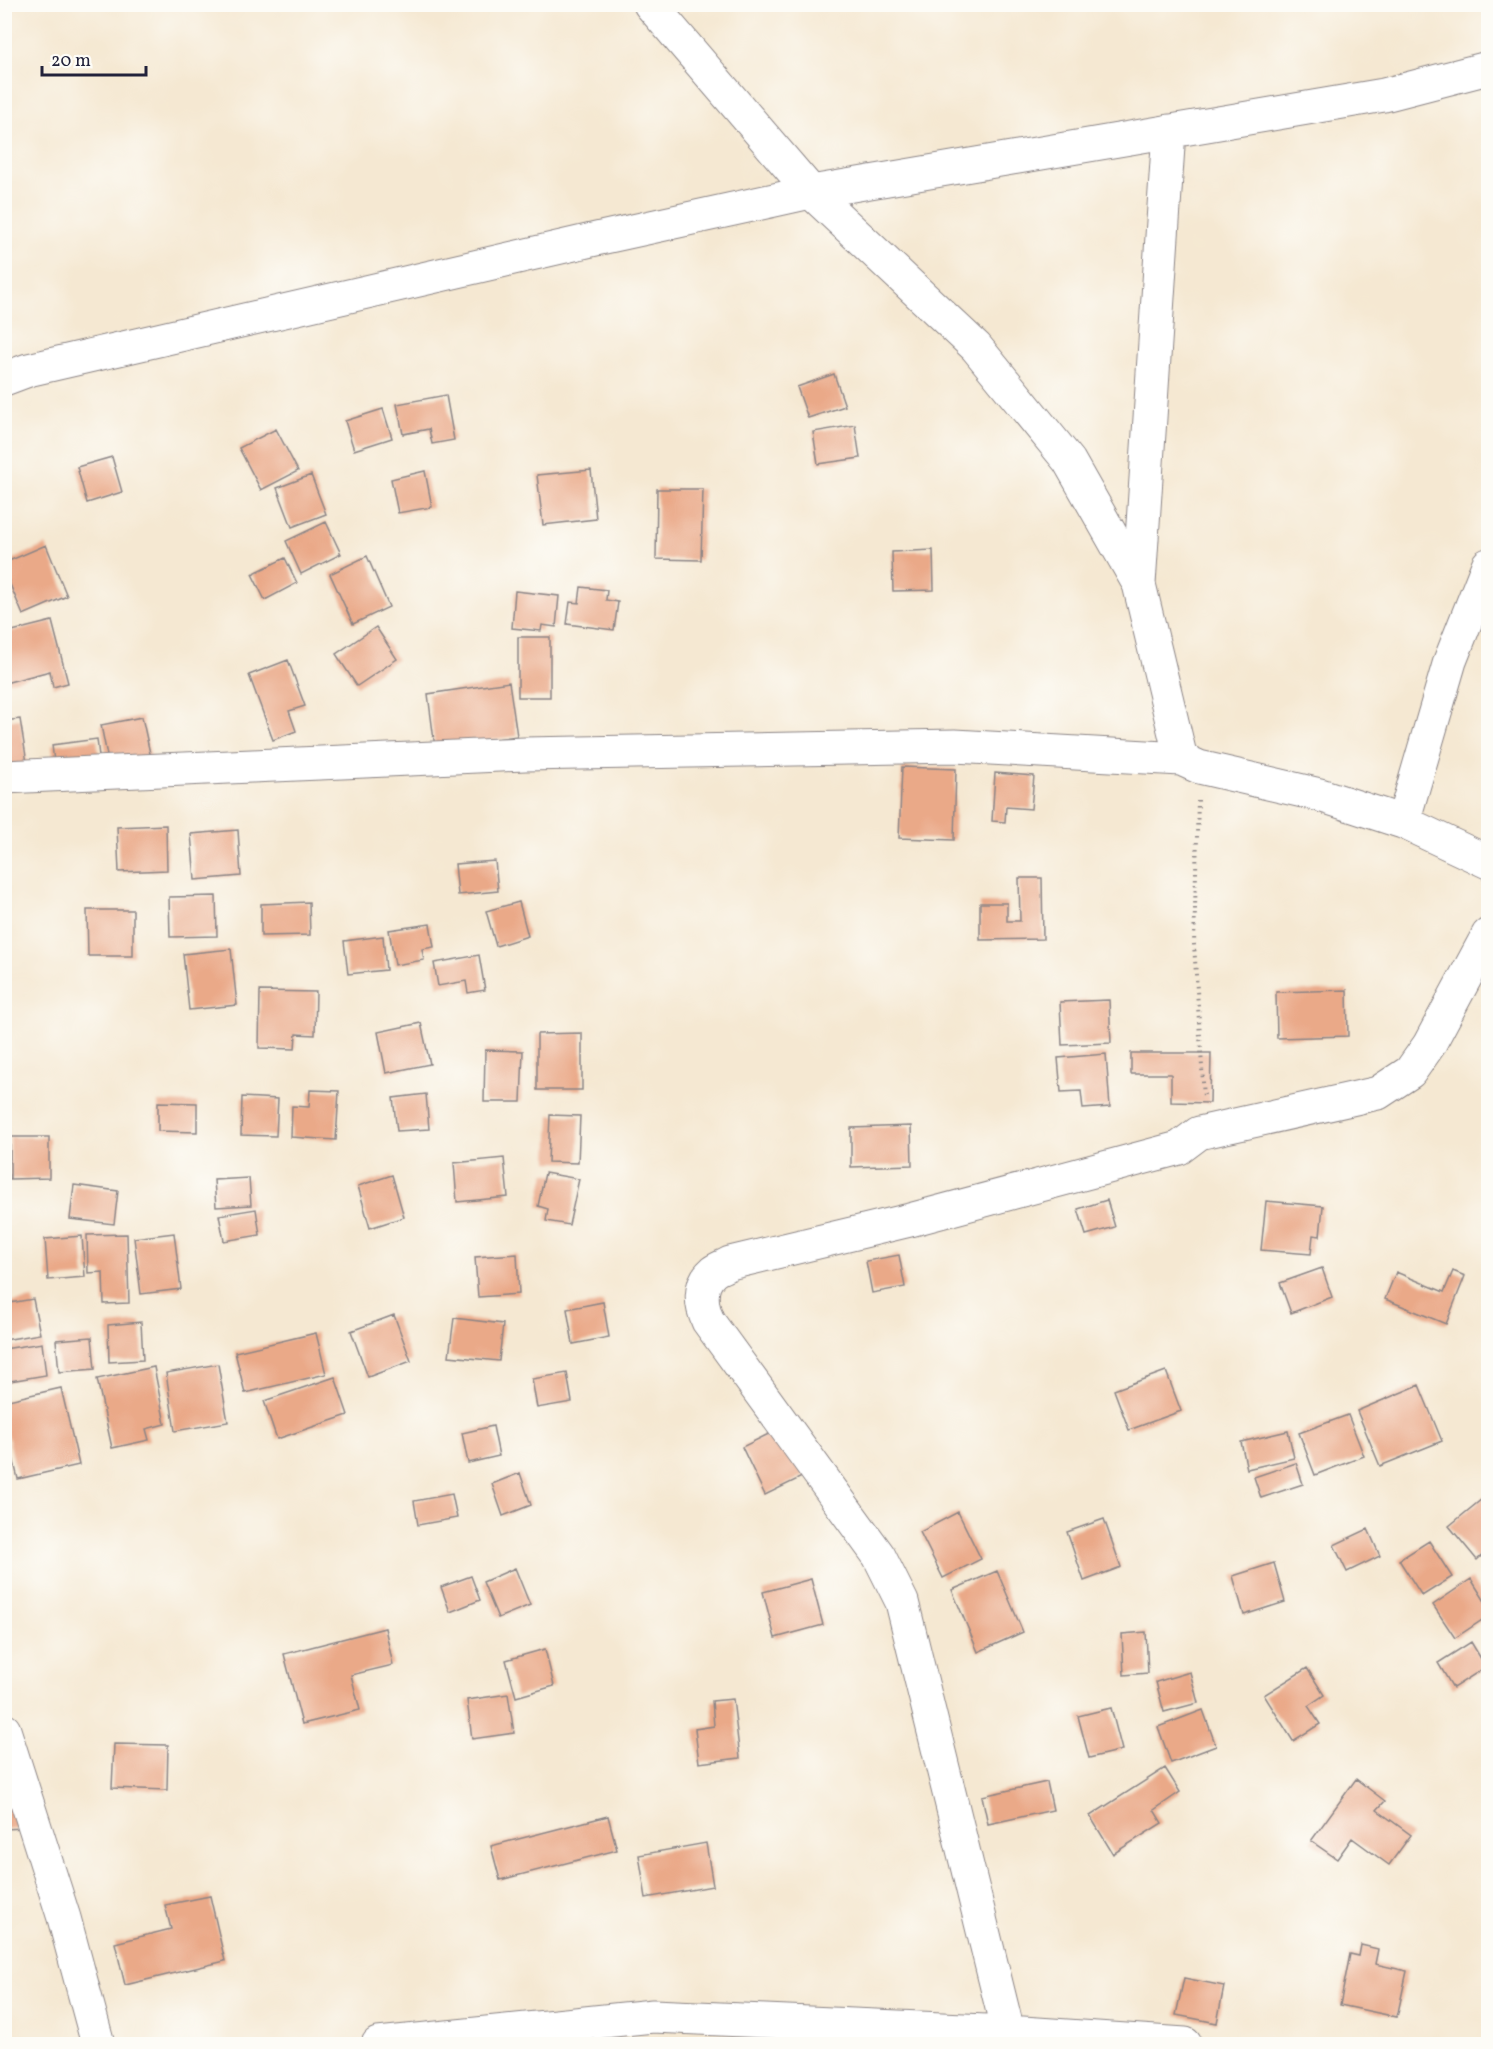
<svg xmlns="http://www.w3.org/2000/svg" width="1493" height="2049" font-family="Vollkorn,serif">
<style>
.building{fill:#eaa988}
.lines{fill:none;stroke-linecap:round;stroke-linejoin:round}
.street-casing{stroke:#8c8586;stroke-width:35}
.secondary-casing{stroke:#8c8586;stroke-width:35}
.path{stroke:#8c8586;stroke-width:4;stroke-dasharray:1.5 4.5;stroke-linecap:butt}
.street{stroke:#fff;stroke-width:33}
.secondary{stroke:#fff;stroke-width:33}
</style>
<rect width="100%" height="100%" fill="#fdfcf7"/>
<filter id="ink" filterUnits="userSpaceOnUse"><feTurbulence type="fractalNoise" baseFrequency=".0167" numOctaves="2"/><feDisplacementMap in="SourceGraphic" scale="12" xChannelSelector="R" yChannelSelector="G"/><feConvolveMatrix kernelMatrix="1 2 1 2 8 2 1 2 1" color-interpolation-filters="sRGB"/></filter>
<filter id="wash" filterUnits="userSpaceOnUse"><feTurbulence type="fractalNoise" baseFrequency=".008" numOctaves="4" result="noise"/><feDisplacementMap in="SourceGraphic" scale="24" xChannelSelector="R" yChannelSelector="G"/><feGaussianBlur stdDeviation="1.35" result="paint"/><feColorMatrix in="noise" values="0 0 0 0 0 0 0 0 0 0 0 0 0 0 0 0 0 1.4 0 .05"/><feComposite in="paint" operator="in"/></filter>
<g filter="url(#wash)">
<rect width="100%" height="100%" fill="#f5e8d2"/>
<g id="blocks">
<path class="building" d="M834,374l11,32 -37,12 -11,-31z
M446,395l8,45 -22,4 -3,-15 -26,5 -6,-30z
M383,409l9,29 -38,12 -9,-29z
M855,425l5,33 -42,6 -5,-32z
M276,429l22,42 -37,19 -22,-42z
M112,457l10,35 -35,11 -10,-36z
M591,470l5,49 -53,6 -6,-50z
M425,471l7,36 -34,6 -7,-34z
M311,475l15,39 -34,13 -15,-39z
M657,489h46l-2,71 -45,-1z
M326,522l15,32 -40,20 -15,-33z
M46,545l21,51 -44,19 -19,-45v-7z
M933,550l1,40 -41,1 -1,-39z
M367,556l22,51 -36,17 -23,-50z
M285,558l12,25 -32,17 -13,-26z
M581,587l26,3 -1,10 12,2 -4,28 -47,-6 3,-22 9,1z
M515,591l44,5 -3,31 -14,-2 -1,6 -29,-3z
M52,621l16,62 -15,4 -3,-16 -45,12 -1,-50z
M376,627l21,32 -40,27 -21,-32z
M518,637h32v60h-32z
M288,660l17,46 -16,5 7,20 -23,9 -24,-65z
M509,682l8,54 -82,12 -7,-54z
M142,717l9,41 -42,8 -8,-41z
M20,719l8,50 -24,3v-51z
M97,739l3,26 -45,5 -3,-25z
M902,767l54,2 -2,71 -55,-2z
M995,773l39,3 -3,33 -25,-2 -1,15 -13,-1z
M166,825l1,45 -48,2 -2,-45z
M238,830l3,46 -46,4 -4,-46z
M495,861l3,30 -40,4 -3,-31z
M1019,878h23l1,61 -63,1v-37h27v18h13z
M216,896l1,40 -47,1 -1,-40z
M309,902l1,33 -49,1v-32z
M519,902l9,34 -32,10 -10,-35z
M87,910h46v46h-45z
M430,924l4,23 -12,2 2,11 -29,5 -6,-35z
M383,936l3,34 -38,4 -4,-33z
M231,949l6,56 -48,5 -6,-56z
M479,955l6,35 -17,3 -2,-12 -28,5 -4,-23z
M1347,990l1,46 -71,2 -1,-46z
M260,991l56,1 -1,43 -19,-1 -1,15 -36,-1z
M1109,1000l2,43 -49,2 -2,-43z
M421,1023l9,41 -44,9 -8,-41z
M582,1033v57h-45v-56z
M485,1050l38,1 -2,51h-37z
M1131,1053h80l-1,50 -39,-1v-28h-40z
M1106,1054l4,53 -27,2 -2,-18 -20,1 -3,-34z
M310,1090l29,1 -3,49 -45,-3 1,-31 17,1z
M426,1094l3,35 -32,2 -4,-33z
M242,1097l36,2 -2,37 -35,-1z
M158,1102l39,1v29l-39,-1z
M550,1115l30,1 -2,47 -30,-1z
M911,1126l1,39 -61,2v-39z
M10,1137h39v41l-39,1z
M504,1158l4,39 -51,5 -3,-39z
M545,1173l34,6 -10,46 -23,-4 2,-12 -10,-3z
M392,1175l12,42 -34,11 -12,-42z
M249,1178l2,27 -35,2 -2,-27z
M74,1185l44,6 -4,33 -44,-5z
M1107,1200l8,27 -29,8 -8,-26z
M1266,1201l57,5 -3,30 -7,-1 -2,19 -50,-4z
M256,1209l4,26 -36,6 -5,-26z
M174,1233l7,56 -40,5 -7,-56z
M127,1234l2,69 -25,1 -1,-32 -15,1 -1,-38z
M82,1236l3,41 -37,3 -3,-41z
M517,1254l2,40 -41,3 -3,-40z
M899,1255l6,32 -33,6 -6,-32z
M1322,1268l10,29 -41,16 -11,-30z
M1453,1271l12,5 -19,48 -61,-25 11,-27 48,20z
M33,1299l7,35 -36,6v-36z
M603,1302l6,35 -36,7 -6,-35z
M394,1315l17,46 -43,16 -17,-46z
M454,1318l49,6 -4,37 -50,-5z
M141,1322l2,38 -34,2 -1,-37z
M316,1333l10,41 -81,19 -10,-41z
M92,1337l3,32 -36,3 -3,-32z
M42,1343l4,32 -42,7v-33z
M218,1364l10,58 -53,9 -9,-58z
M154,1367l11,57 -19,5 3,11 -37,8 -15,-69z
M1166,1371l15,40 -52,19 -15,-40z
M567,1373l5,29 -35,6 -5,-29z
M335,1377l13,38 -71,24 -13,-38z
M1419,1385l23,56 -62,25 -23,-55z
M61,1388l18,77 -61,14 -14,-59v-19z
M1348,1415l16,41 -49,19 -16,-42z
M493,1426l6,30 -31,7 -6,-30z
M781,1428l23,48 -39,19 -23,-48z
M1288,1431l6,27 -47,11 -6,-27z
M1296,1463l7,21 -42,14 -7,-21z
M520,1473l11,32 -28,11 -11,-32z
M452,1494l5,24 -39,7 -4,-24z
M1487,1495l1,2v53l-11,10 -28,-34z
M958,1512l23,47 -38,19 -23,-46z
M1104,1519l17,48 -37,14 -17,-49z
M1368,1529l12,27 -33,16 -13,-27z
M1429,1541l23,36 -30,19 -23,-36z
M1274,1563l11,39 -41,13 -11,-39z
M515,1568l15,37 -32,13 -15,-36z
M997,1571l26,61 -45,20 -26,-62z
M471,1576l9,24 -30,12 -9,-25z
M811,1579l12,46 -48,13 -12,-46z
M1471,1579l17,27v10l-33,22 -22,-33z
M385,1628l8,37 -42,10 9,35 -58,14 -18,-70z
M1146,1632l2,41 -24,2 -2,-41z
M1471,1642l15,25 -33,21 -15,-25z
M545,1649l9,37 -38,11 -10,-37z
M1307,1668l17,27 -16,11 12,18 -27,17 -29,-46z
M1190,1672l8,31 -34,9 -8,-30z
M508,1694l6,39 -42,6 -5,-39z
M733,1699l7,59 -41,5 -4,-34 19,-3 -2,-25z
M1111,1708l11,42 -33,8 -11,-42z
M1203,1710l13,36 -45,17 -13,-36z
M114,1744l54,1 -1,45 -55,-2z
M1165,1768l15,24 -26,18 8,13 -49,31 -23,-38z
M1356,1779l29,22 -8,9 34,25 -22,30 -37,-27 -15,21 -26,-18z
M1047,1782l6,28 -65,14 -6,-28z
M22,1795l3,33 -21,1v-32z
M608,1816l9,34 -117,30 -9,-34z
M706,1843l7,43 -67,12 -7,-43z
M210,1896l15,65 -100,24 -10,-42 56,-14 -6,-24z
M1361,1945l17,4 -3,15 32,7 -10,46 -57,-12 10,-51 9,2z
M1184,1978l40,8 -7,37 -41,-8z
M808,2039l21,4v1h-22z"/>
</g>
</g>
<g filter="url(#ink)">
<use href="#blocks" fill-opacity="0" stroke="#8c8586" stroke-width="1.5"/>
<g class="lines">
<defs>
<path id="street" d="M811,192l165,155 93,114 70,123 42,175
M811,192l573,-97 104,-27
M1139,584l30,-453
M4,777l521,-23 430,-8 226,13 18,8 121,28 83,27 85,40
M1403,822l47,-161 38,-96
M4,1730l60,188 34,126
M378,2044l275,-28 355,16 177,12
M1009,2044l-1,-12 -106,-430 -23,-46 -171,-235c-7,-15 -10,-36 5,-49 5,-4 12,-6 17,-9l180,-43 269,-72 20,-15 179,-40 32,-21 19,-27 59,-110"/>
<path id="secondary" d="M4,379l24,-9 568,-131 215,-47 -161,-188"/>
</defs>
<use href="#street" class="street-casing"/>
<use href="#secondary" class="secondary-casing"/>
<path class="path" d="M1198,800l-4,144 10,154"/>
<use href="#street" class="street"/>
<use href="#secondary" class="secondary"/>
</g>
</g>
<rect width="1493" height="2049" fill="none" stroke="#fdfcf7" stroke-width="24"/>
<path d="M42 66v9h104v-9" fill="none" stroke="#22223b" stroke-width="3"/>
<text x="51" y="66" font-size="18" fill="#22223b" stroke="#fdfcf7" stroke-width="4.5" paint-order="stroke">20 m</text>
</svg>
